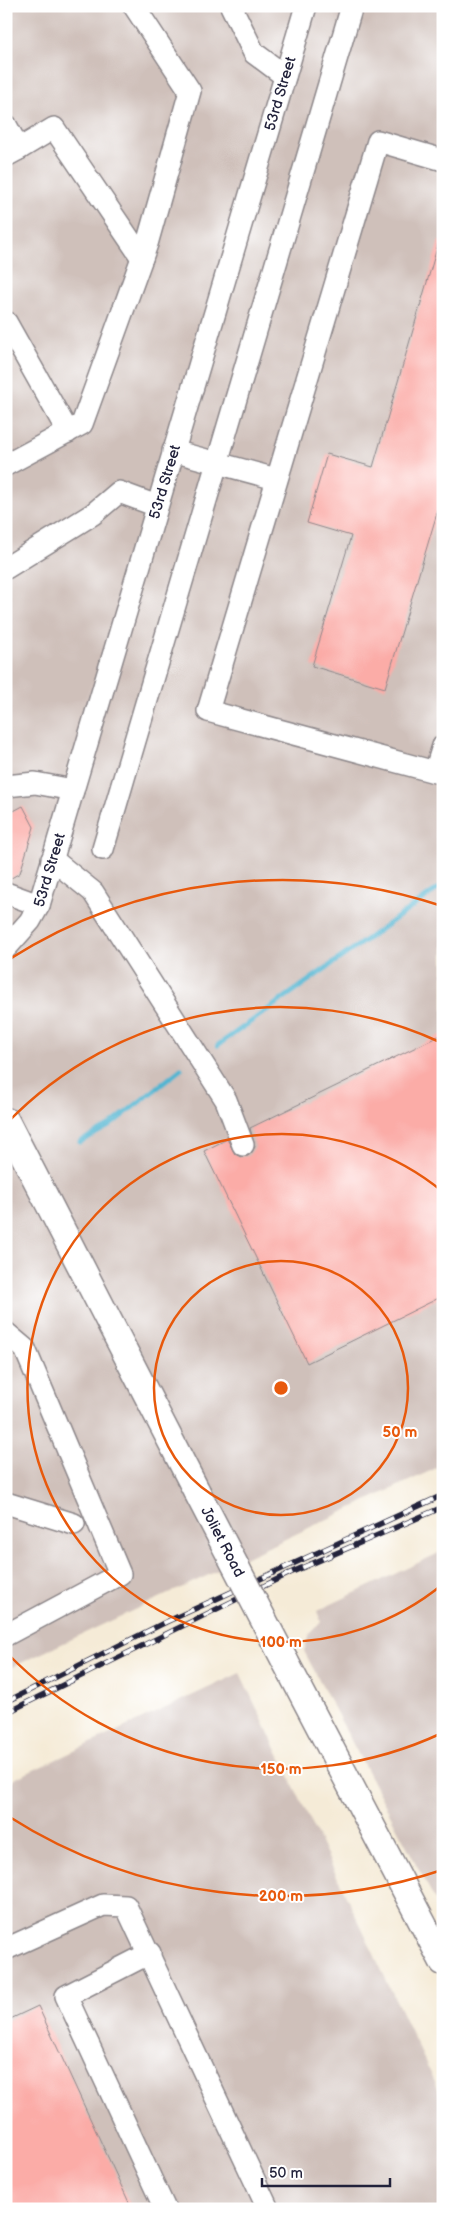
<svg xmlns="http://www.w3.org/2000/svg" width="449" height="2215" font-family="'Balsamiq Sans',sans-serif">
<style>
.industrial{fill:#cfc0ba}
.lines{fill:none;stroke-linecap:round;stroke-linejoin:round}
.stream{stroke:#52b5d1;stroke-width:5}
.building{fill:#fbaca7}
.minor-casing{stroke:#8c8689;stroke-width:24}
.major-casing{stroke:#8c8689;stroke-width:29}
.minor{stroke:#fff;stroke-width:21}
.major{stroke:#fff;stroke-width:26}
.rail-casing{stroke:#22223b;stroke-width:5.5}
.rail{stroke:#fff;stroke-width:4;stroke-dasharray:11;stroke-linecap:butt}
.major-bridge-casing{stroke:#8c8689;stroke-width:29;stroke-linecap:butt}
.major-bridge{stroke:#fff;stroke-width:26}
.ring{fill:none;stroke:#e8590c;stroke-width:2.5}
.labels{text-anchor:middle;stroke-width:4;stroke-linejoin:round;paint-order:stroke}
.street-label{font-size:15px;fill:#22223b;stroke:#fff}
.centre{fill:#e8590c;stroke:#fff;stroke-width:2.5}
.ring-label{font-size:15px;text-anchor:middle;font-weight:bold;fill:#e8590c;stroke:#fff;stroke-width:4;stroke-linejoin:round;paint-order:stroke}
</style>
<rect width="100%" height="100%" fill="#fff"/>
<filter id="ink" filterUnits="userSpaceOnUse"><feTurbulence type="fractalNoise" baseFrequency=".02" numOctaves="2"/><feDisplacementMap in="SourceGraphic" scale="10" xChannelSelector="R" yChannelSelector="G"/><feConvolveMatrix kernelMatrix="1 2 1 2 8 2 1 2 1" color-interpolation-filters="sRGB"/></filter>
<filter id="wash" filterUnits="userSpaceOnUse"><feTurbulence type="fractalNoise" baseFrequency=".0096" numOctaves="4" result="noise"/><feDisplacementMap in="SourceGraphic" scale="20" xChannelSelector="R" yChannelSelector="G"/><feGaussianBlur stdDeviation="1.12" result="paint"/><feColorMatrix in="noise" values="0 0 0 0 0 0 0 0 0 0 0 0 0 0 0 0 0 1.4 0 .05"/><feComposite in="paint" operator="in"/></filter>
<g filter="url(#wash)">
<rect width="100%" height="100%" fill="#f5ebd7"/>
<path class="industrial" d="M6,6h437v1459l-437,205z
M443,1551v364l-139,-264 5,-17 12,-12 -4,-11z
M240,1673l203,426v110h-437v-426z"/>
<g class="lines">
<path class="stream" d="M218,1045l225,-160
M80,1142l29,-16 72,-57"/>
</g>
<g id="blocks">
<path class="building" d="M439,241l4,1v251l-58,195 -73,-22 39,-130 -44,-13 20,-69 46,13z
M23,806l11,21 -14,46 -14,8v-66z
M443,1034v262l-136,67 -103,-212 23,-12 8,15 6,3 7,-1 7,-9 -5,-19z
M38,2006l94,203h-126v-188z"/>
</g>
</g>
<g filter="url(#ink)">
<use href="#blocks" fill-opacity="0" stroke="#8c8689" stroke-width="1"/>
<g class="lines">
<defs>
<g id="minor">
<path d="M231,6l23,47 31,23"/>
<path d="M6,125l13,24 -13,7"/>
<path d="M19,149l35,-21 88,130"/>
<path d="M443,160l-65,-19 -170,570 227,61 8,-26"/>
<path d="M6,322l62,110"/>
<path d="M173,451l103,28"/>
<path d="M6,465l76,-41 65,-180 43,-153 -56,-85"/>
<path d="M6,568l87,-54 26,-22 38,14"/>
<path d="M6,786l29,-3 38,7"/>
<path d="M103,849l249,-843"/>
<path d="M52,859l41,33 133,208 17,45"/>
<path d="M6,893l33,12"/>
<path id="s1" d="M6,948l24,-27 9,-16 267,-899"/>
<path d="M6,1333l19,16 95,225 -114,61"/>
<path d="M6,1503l68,21"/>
<path d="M6,1949l97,-44 23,1 142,303"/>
<path d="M150,1953l-84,43 99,213"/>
</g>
<path id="major" d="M6,1121l191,371
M285,1661l158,301"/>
</defs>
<use href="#minor" class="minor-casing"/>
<use href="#major" class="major-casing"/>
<use href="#minor" class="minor"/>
<use href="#major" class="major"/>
<defs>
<path id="rail" d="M6,1702l160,-80 277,-127
M6,1713l284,-140 153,-66"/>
</defs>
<use href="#rail" class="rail-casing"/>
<use href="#rail" class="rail"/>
<defs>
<g id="major-bridge">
<path id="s2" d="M197,1492l88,169"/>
</g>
</defs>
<use href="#major-bridge" class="major-bridge-casing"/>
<use href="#major-bridge" class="major-bridge"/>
</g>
</g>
<g class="ring">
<circle cx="281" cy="1388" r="127"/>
<path d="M443 1584A254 254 0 1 1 443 1192"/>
<path d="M442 1733A381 381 0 0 1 7 1653M7 1123A381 381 0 0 1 442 1043"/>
<path d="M442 1870A508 508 0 0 1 8 1816M8 960A508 508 0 0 1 442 906"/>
</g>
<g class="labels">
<g class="street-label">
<text dy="5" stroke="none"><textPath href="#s1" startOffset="901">53rd Street</textPath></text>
<text dy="5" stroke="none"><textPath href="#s1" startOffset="496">53rd Street</textPath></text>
<text dy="5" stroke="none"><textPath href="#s1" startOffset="91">53rd Street</textPath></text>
<text dy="5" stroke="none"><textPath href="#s2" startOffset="56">Joliet Road</textPath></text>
</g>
</g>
<circle cx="281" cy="1388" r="8" class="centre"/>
<g class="ring-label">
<text x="400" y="1437">50 m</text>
<text x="281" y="1647">100 m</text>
<text x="281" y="1774">150 m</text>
<text x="281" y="1901">200 m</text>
</g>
<rect width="449" height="2215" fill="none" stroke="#fff" stroke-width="25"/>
<path d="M262 2178v8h128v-8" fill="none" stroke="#22223b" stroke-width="2.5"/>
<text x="269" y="2178" font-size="15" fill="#22223b" stroke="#ffffff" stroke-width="4" paint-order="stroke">50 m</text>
</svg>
